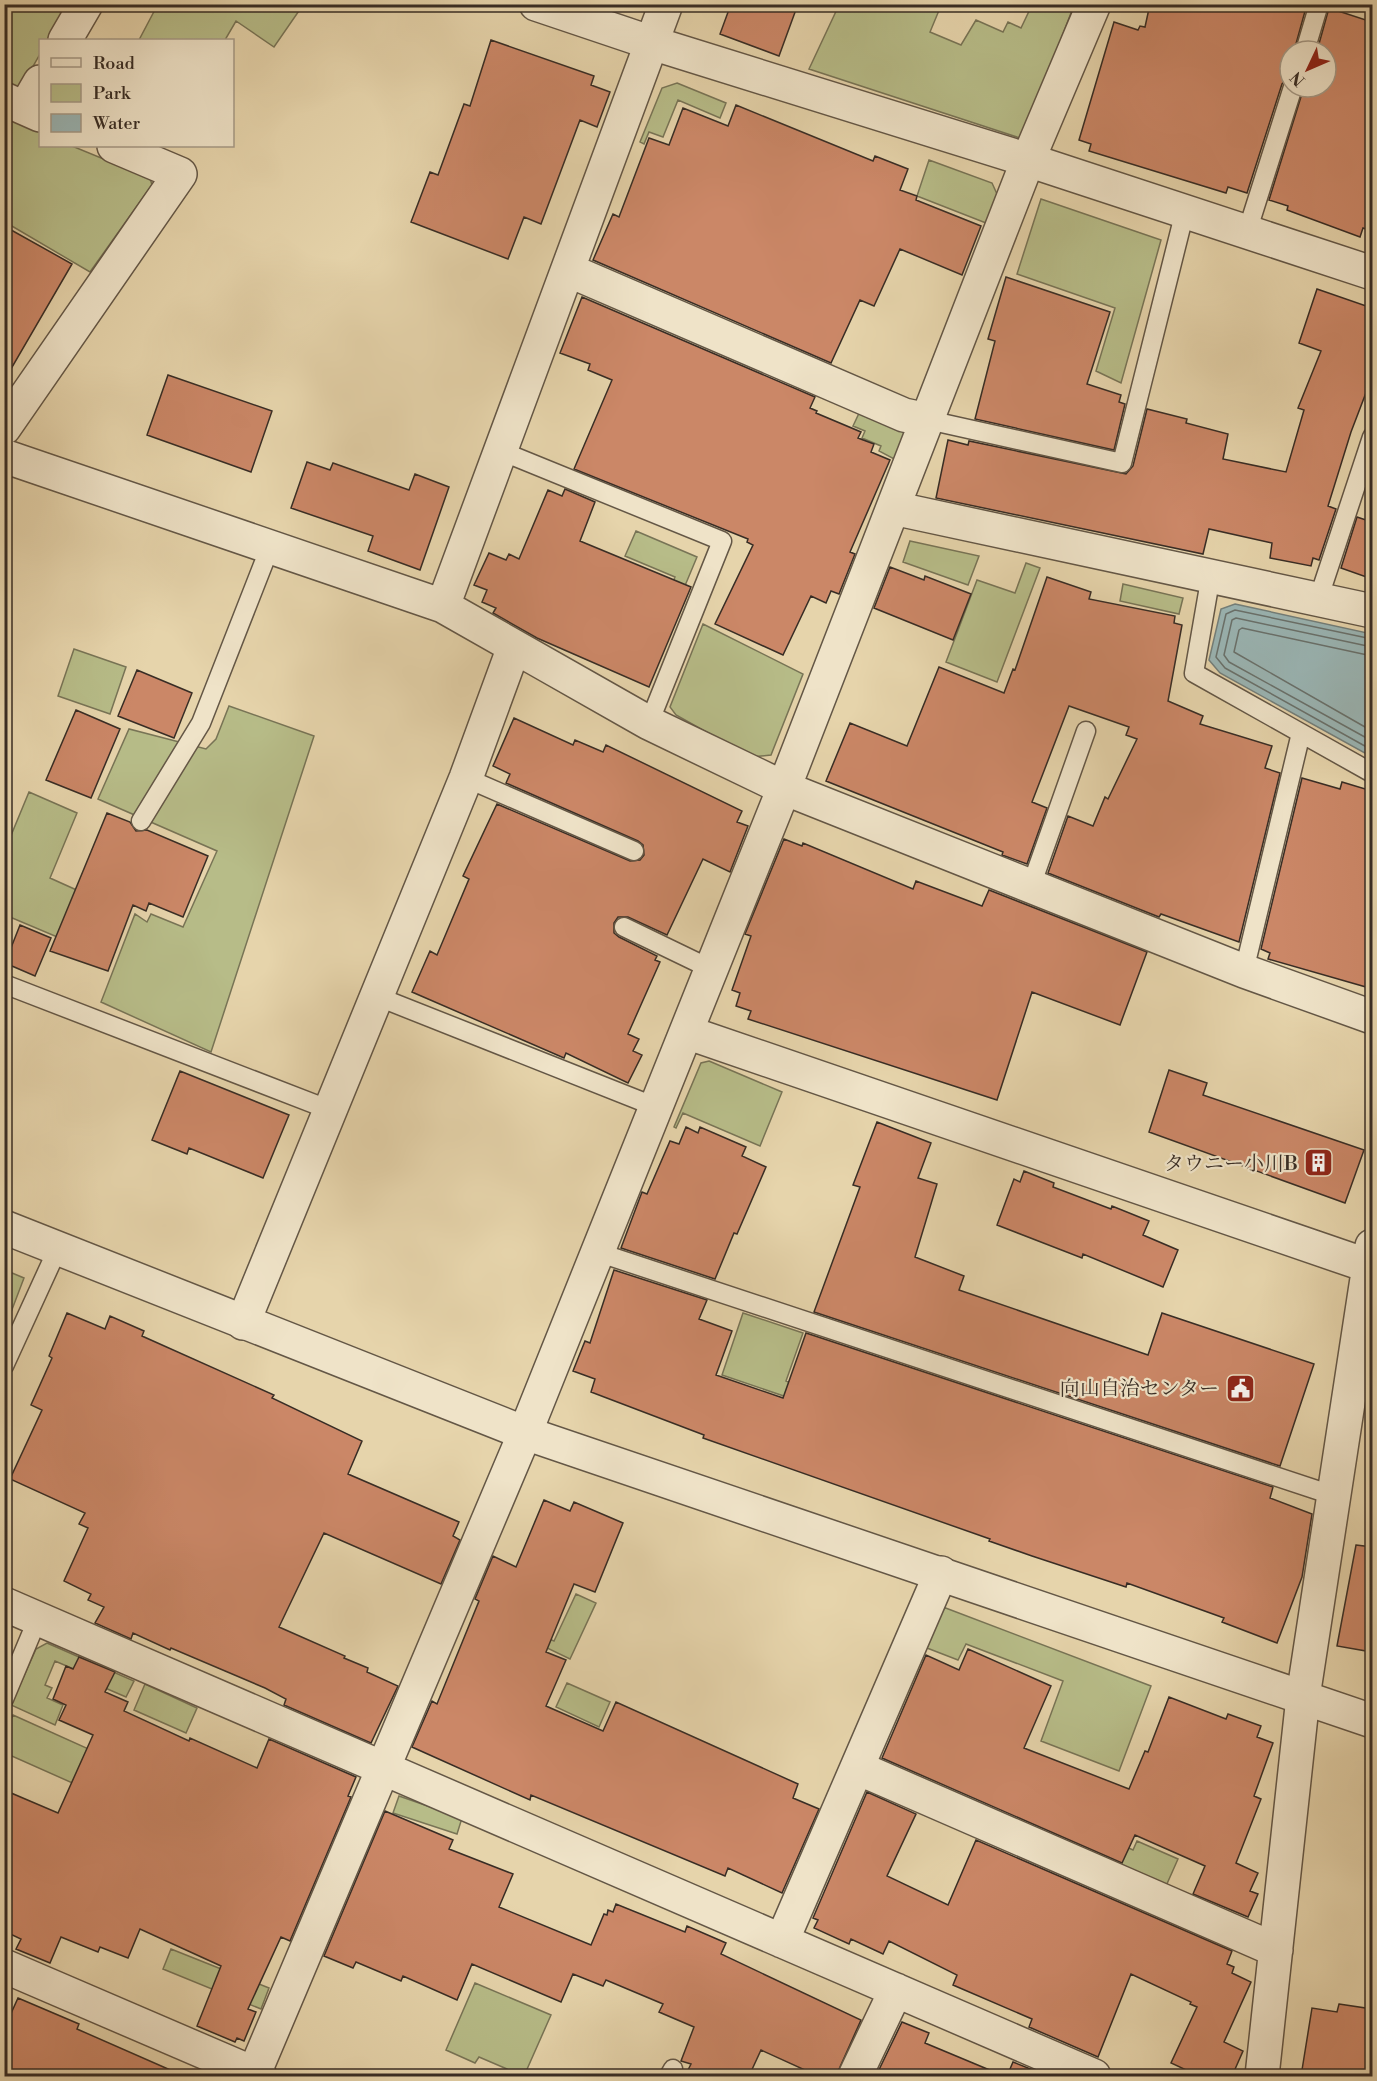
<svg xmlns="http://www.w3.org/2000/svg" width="1377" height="2081" font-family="'Libre Bodoni','Noto Serif JP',serif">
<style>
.green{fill:#b7bc88;stroke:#787456;stroke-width:1.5}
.water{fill:#9ab5b4;stroke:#737f7b;stroke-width:1.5}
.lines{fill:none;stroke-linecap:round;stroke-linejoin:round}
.shore{stroke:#69716c;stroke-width:1.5}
.building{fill:#cb8767;stroke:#382d25;stroke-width:1.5}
.service-casing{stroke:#645746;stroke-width:21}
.minor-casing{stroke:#645746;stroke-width:36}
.tertiary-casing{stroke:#645746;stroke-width:36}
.service{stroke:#efe3c8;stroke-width:18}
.minor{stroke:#efe3c8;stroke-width:33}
.tertiary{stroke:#efe3c8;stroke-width:33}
.labels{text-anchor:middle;stroke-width:4.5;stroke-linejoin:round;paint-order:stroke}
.poi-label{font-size:20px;fill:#382d25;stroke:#efe3c8;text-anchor:end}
</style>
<rect width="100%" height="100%" fill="#e6d4ab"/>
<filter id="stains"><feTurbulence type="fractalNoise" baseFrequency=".00333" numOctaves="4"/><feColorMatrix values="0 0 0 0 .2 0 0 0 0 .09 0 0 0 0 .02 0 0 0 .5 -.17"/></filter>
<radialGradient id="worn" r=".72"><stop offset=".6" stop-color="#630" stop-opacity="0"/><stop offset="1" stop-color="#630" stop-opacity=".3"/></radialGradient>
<path class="green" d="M158,4h145v1l-29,42 -38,-26 -11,19h-86z
M4,5h37l23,8 -16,27h-8v14l-20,35 -15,-6z
M839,5h94l7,3 -10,24 31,13 15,-25 27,12 5,-10 13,6 11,-23h42l-51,134 -214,-70z
M677,83l49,20 -6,15 -42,-18 -15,37 -14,-5 -5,12 -4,-2 22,-54z
M12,120l28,12v14h32l78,32 2,7 -62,87 -85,-50v-88z
M929,160l63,23 5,11 -11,29 -69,-27z
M1041,199l120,41 -40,143 -25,-12 19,-63 -98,-34z
M861,409l40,18 5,12 -10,21 -17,-9 2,-5 -19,-8 3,-7 -12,-5z
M636,531l61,26 -18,43 -11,-5 7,-18 -50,-21z
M910,541l69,15 -11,29 -65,-23z
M1026,563l14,5 -43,114 -51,-20 31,-82 38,13z
M1123,584l60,14 -4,16 -59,-13z
M703,624l100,50 -32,81 -20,2 -75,-42 -6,-8z
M74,649l52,18 -16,47 -52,-18z
M229,706l85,30 -103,316 -110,-50 34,-88 12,8 4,-8 32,13 34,-76 -119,-52 31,-70 77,20 10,-10z
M29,792l48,21 -27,65 31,14 -19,47 -52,-22 -5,12v-79z
M709,1061l73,31 -22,54 -77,-33 -7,15 -2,-1 27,-64z
M5,1270l19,8 -19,50z
M743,1313l60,20 -17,48 40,14 -4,14 -100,-34z
M576,1594l20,9 -26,56 -50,-24 3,-7 31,13z
M943,1607l208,79 -32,85 -78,-30 22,-60 -97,-37 -8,16 -31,-12z
M47,1643l87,38 -8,16 -44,-19 1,-5 -28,-12 -10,24 7,3 -5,10 16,7 -8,20 -44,-20 25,-56z
M567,1683l43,19 -11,25 -43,-20z
M145,1684l52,24 -11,25 -52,-23z
M13,1715l89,40 -16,34 -81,-36v-20z
M399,1796l63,22 -5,16 -64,-21z
M1137,1841l41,18 -12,27 -54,-23 8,-19 13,6z
M171,1949l98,39 -8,21 -98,-40z
M475,1983l76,32 -27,61h-19l2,-7 -28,-12 -4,6 -29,-13z"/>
<path class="water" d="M1235,604l137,30v123l-152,-84 -11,-13 12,-51z"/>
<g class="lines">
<path class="shore" d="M1372,639l-137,-29 -9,4 -10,43 9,11 147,82
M1372,647l-136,-29 -4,2 -8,35 5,7 143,79
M1372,656l-130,-28 -3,2 -5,22 138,79"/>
</g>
<path class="building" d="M731,4h67l-19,52 -59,-22z
M1150,4h157l-13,47h-4v25l-8,8 -35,109 -19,-6 -2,6 -137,-42 2,-7 -12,-4 35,-118 24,8 2,-4 5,1z
M1329,8l43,14v209l-9,-3 -3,9 -73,-27 1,-4 -19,-6 35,-113h22v-36h-9z
M491,40l103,36 -3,9 19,7 -13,35 -17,-7 -39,104 -17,-7 -16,42 -97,-37 19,-50 8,3 26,-71 6,2z
M736,105l137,56 2,-5 33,13 -8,21 17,6 -1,4 65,26 -19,49 -62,-26 -26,57 -14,-6 -29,63 -238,-103 20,-46 6,3 30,-79 20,7 14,-37 45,18z
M4,226l68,38 -68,117z
M1006,277l104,35 -23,72 34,11 -2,7 6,2 -11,46 -139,-31 20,-78 -7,-2z
M1317,289l55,19v69l-21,55 -23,74 8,3 -17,51 -6,-2 -2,8 -41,-8 2,-15 -63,-14 -6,25 -267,-56 12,-58 20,5 1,-4 157,33 7,-8 14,-57 40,10 -1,4 42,11 -5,25 63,13 18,-62 -6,-2 23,-57 -22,-8z
M582,297l233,100 -5,11 7,3 -1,2 45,19 -3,6 16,6 -3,8 19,8 -40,92 5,2 -16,40 -8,-3 -5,12 -15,-7 -28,59 -68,-31 38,-79 -6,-3 1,-3 -174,-70 38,-89 -24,-10 2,-6 -30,-11z
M168,375l104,36 -21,61 -104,-37z
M307,462l23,8 3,-7 76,27 6,-16 34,13 -29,83 -52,-19 5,-15 -82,-28z
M565,489l30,13 -15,39 111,46 -42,100 -112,-49 -44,-25 3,-5 -14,-6 5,-12 -13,-5 15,-32 17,7 3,-6 10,5 29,-69 14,6z
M1357,517l15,5v57l-31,-11z
M890,567l34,13 1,-4 46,18 -18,46 -79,-32z
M1047,577l44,15 -2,7 86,17 -1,7 8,2 -14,76 35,15 -3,8 72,22 -7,22 15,5 -41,169 -78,-28 -2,3 -111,-44 20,-57 25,10 12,-29 3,2 29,-60 -11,-4 3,-8 -60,-21 -37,96 15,6 -20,56 -25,-9 1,-3 -177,-71 24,-58 57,23 32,-79 65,26 9,-24 2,1z
M137,670l55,23 -18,45 -56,-22z
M76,710l44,19 -29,69 -45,-18z
M514,718l59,27 2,-5 28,12 3,-7 136,66 -5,11 11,4 -18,46 -27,-13 -36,76 -39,-18h-10l-4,6v10l5,4 38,19 -2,4 5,2 -32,72 11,5 -6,12 9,4 -14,28 -62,-30 -2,5 -152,-66 18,-41 7,4 32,-76 -6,-3 34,-72 133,57 10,-1 4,-5 -1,-10 -5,-4 -132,-58 4,-9 -17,-8z
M1302,778l38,11 2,-7 30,9v172l-6,24 -98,-28 2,-6 -9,-4z
M107,813l23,9 6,9 11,-1 61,26 -25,61 -34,-14 -3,8 -13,-6 -25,66 -58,-20z
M784,839l18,7 1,-3 110,46 3,-8 66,25 7,-16 158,62 -27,73 -88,-33 -35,108 -249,-81 3,-8 -15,-5 4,-13 -8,-3 19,-54 -6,-2z
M20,925l31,13 -16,38 -30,-13z
M1169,1070l38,13 -4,12 161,55 -19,53 -196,-71z
M180,1071l109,44 -26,63 -74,-30 -2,6 -35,-14z
M877,1122l54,21 -13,35 19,6 -22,73 49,19 -5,14 189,65 14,-42 152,51 -34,102 -466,-154 46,-125 -7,-2z
M686,1127l12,6 2,-6 46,20 -4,9 24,11 -29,67 -3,-1 -19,46 -94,-31 21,-56 5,2 23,-53 9,3z
M1024,1171l30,12 -1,4 58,22 1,-3 37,15 -6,14 35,15 -15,37 -80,-33 -1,4 -85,-33 17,-46 6,3z
M614,1270l93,30 -8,19 33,12 -16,44 67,23 23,-65 467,154 -3,11 42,16 -10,63 -25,66 -55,-21 2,-4 -97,-35 -1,4 -94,-31 -43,-15 1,-2 -287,-101 1,-3 -113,-43 4,-13 -22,-8 12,-30 5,2z
M67,1313l38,16 5,-13 34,15 -2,5 132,59 -2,3 90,43 -14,33 111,48 -6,14 7,4 -19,44 -117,-51 -45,94 66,29 -1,2 24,10 -1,4 31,14 -27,57 -87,-38 2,-6 -21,-11 -94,-40 -1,2 -37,-17 -2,6 -36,-16 9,-16 -16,-7 3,-6 -27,-13 24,-53 -9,-4 6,-11 -75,-34 32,-69 -11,-5 21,-47 -3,-2z
M544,1500l26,11 4,-9 49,21 -28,69 -21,-8 -28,68 20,8 -20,46 57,25 13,-29 182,82 -5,14 26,11 -37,84 -54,-25 -3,8 -194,-81 -1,5 -118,-53 20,-46 5,3 42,-103 -4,-2 18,-43 23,11z
M1356,1545l16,2v105l-35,-6z
M968,1649l83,37 -27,62 105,41 16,-38 3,1 21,-55 57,22 2,-5 33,12 -4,11 16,6 -19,53 7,3 -25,64 22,10 -8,18 8,3 -10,23 -55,-23 12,-28 -70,-31 -13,28 -240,-105 44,-103 33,15z
M79,1657l36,15 -10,20 23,10 -4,9 65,30 1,-3 67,30 12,-29 87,38 -8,19 3,1 -61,144 -9,-4 -33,72 8,3 -12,29 -7,-3 -2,4 -38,-16 24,-60 -81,-37 -12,29 -28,-11 -2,5 -37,-15 -11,26 -34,-14 5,-10 -17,-8v-141l54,23 35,-78 -34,-15 7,-15 -13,-6 13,-33 7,3z
M867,1792l49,22 -29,62 61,29 28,-65 256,111 -5,13 7,3 -2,6 19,9 -27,60 19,9 -11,25h-33l-28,-13 26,-56 -7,-3 1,-2 -60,-28 -33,83 -69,-30 3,-8 -79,-34 4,-10 -68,-34 -6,13 -32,-15 -2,5 -35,-16 4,-8 -5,-2z
M385,1811l68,29 -4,9 64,25 -14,33 92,38 13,-31 3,1 1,-5 5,2 3,-8 69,28 2,-6 39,17 -5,11 140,66 -25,56h-18l-57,-26 -12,26h-64l6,-12 -10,-3 13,-34 -35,-15 4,-8 -57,-24 -3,6 -30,-12 -12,28 -89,-38 -15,36 -54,-24 -2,5 -45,-19 -3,6 -29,-12z
M18,1998l61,26 -2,5 107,47h-180v-47z
M1339,2004l33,5v67h-30l-40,-6 10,-62 25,4z
M902,2022l27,11 -4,10 79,33h-128z
M1013,2062l35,14h-41z"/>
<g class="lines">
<defs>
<path id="service" d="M1305,51l14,-47
M1247,232l46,-145
M928,420l194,43 63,-252
M501,451l221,90 -73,182
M1211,575l-17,98 178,100
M1318,600l54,-163
M466,778l168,73
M141,821l60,-98 69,-176
M1031,886l55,-155
M624,927l87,42
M1244,971l57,-238
M4,984l326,126
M376,996l280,111
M597,1252l735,243
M4,1366l54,-118
M4,1699l34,-81
M669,2076l4,-7"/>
<path id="minor" d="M65,40l21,-36
M4,99l36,16
M25,108l15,-26
M568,270l336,145 24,5
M4,428l176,-254 -66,-28
M4,456l439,150 206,117 135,65 460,183 128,46
M893,508l479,103
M443,606l223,-602
M686,1032l683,234
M243,1323l223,-545 48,-131
M4,1604l1090,472
M858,1768l418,182
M782,1941l159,-368
M4,1966l256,110
M253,2076l272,-643 259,-645 244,-628 66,-156
M855,2076l41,-86
M1262,2076l41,-379 69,-451"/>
<path id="tertiary" d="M536,4l116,39 376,117 344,113
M4,1227l521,206 847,288"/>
</defs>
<use href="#service" class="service-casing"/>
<use href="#minor" class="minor-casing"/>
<use href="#tertiary" class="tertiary-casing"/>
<use href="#service" class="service"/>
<use href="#minor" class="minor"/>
<use href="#tertiary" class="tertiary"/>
</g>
<defs>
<symbol id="building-square" viewBox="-11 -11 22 22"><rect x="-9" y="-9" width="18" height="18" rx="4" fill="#8f2418" stroke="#efe3c8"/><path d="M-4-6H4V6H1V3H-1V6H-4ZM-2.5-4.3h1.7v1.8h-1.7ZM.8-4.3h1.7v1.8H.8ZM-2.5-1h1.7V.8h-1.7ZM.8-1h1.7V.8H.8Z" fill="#fff"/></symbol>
<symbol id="civic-square" viewBox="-11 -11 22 22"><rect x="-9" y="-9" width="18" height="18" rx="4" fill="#8f2418" stroke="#efe3c8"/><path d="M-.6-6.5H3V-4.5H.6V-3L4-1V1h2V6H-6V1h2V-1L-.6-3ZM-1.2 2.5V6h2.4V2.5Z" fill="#fff"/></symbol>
</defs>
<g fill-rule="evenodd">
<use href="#building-square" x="1302" y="1146" width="33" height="33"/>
<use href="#civic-square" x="1224" y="1372" width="33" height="33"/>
</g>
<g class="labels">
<g class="poi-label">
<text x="1298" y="1170">タウニー小川B</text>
<text x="1219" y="1395">向山自治センター</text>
</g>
</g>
<rect width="1377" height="2081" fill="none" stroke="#e6d4ab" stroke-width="24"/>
<rect x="6" y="6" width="1365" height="2069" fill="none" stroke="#382d25" stroke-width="3"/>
<rect x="12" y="12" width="1353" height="2057" fill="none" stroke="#382d25" stroke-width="1.5"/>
<rect x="39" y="39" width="195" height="108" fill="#efe3c8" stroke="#a69a87" stroke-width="1.5"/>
<rect x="51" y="58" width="30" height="9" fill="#efe3c8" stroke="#a69a87" stroke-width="1.5"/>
<text x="93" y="69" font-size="18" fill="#382d25">Road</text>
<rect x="51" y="84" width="30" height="18" fill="#b7bc88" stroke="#a69a87" stroke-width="1.5"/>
<text x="93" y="99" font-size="18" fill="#382d25">Park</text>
<rect x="51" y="114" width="30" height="18" fill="#9ab5b4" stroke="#a69a87" stroke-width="1.5"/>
<text x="93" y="129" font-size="18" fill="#382d25">Water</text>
<g transform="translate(1308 69) rotate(226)"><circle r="28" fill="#efe3c8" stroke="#a69a87" stroke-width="1.5"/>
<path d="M0-4.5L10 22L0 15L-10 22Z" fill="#8f2418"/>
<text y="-9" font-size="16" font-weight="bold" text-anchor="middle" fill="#382d25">N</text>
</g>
<rect width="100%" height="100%" filter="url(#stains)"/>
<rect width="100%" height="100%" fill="url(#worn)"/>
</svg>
